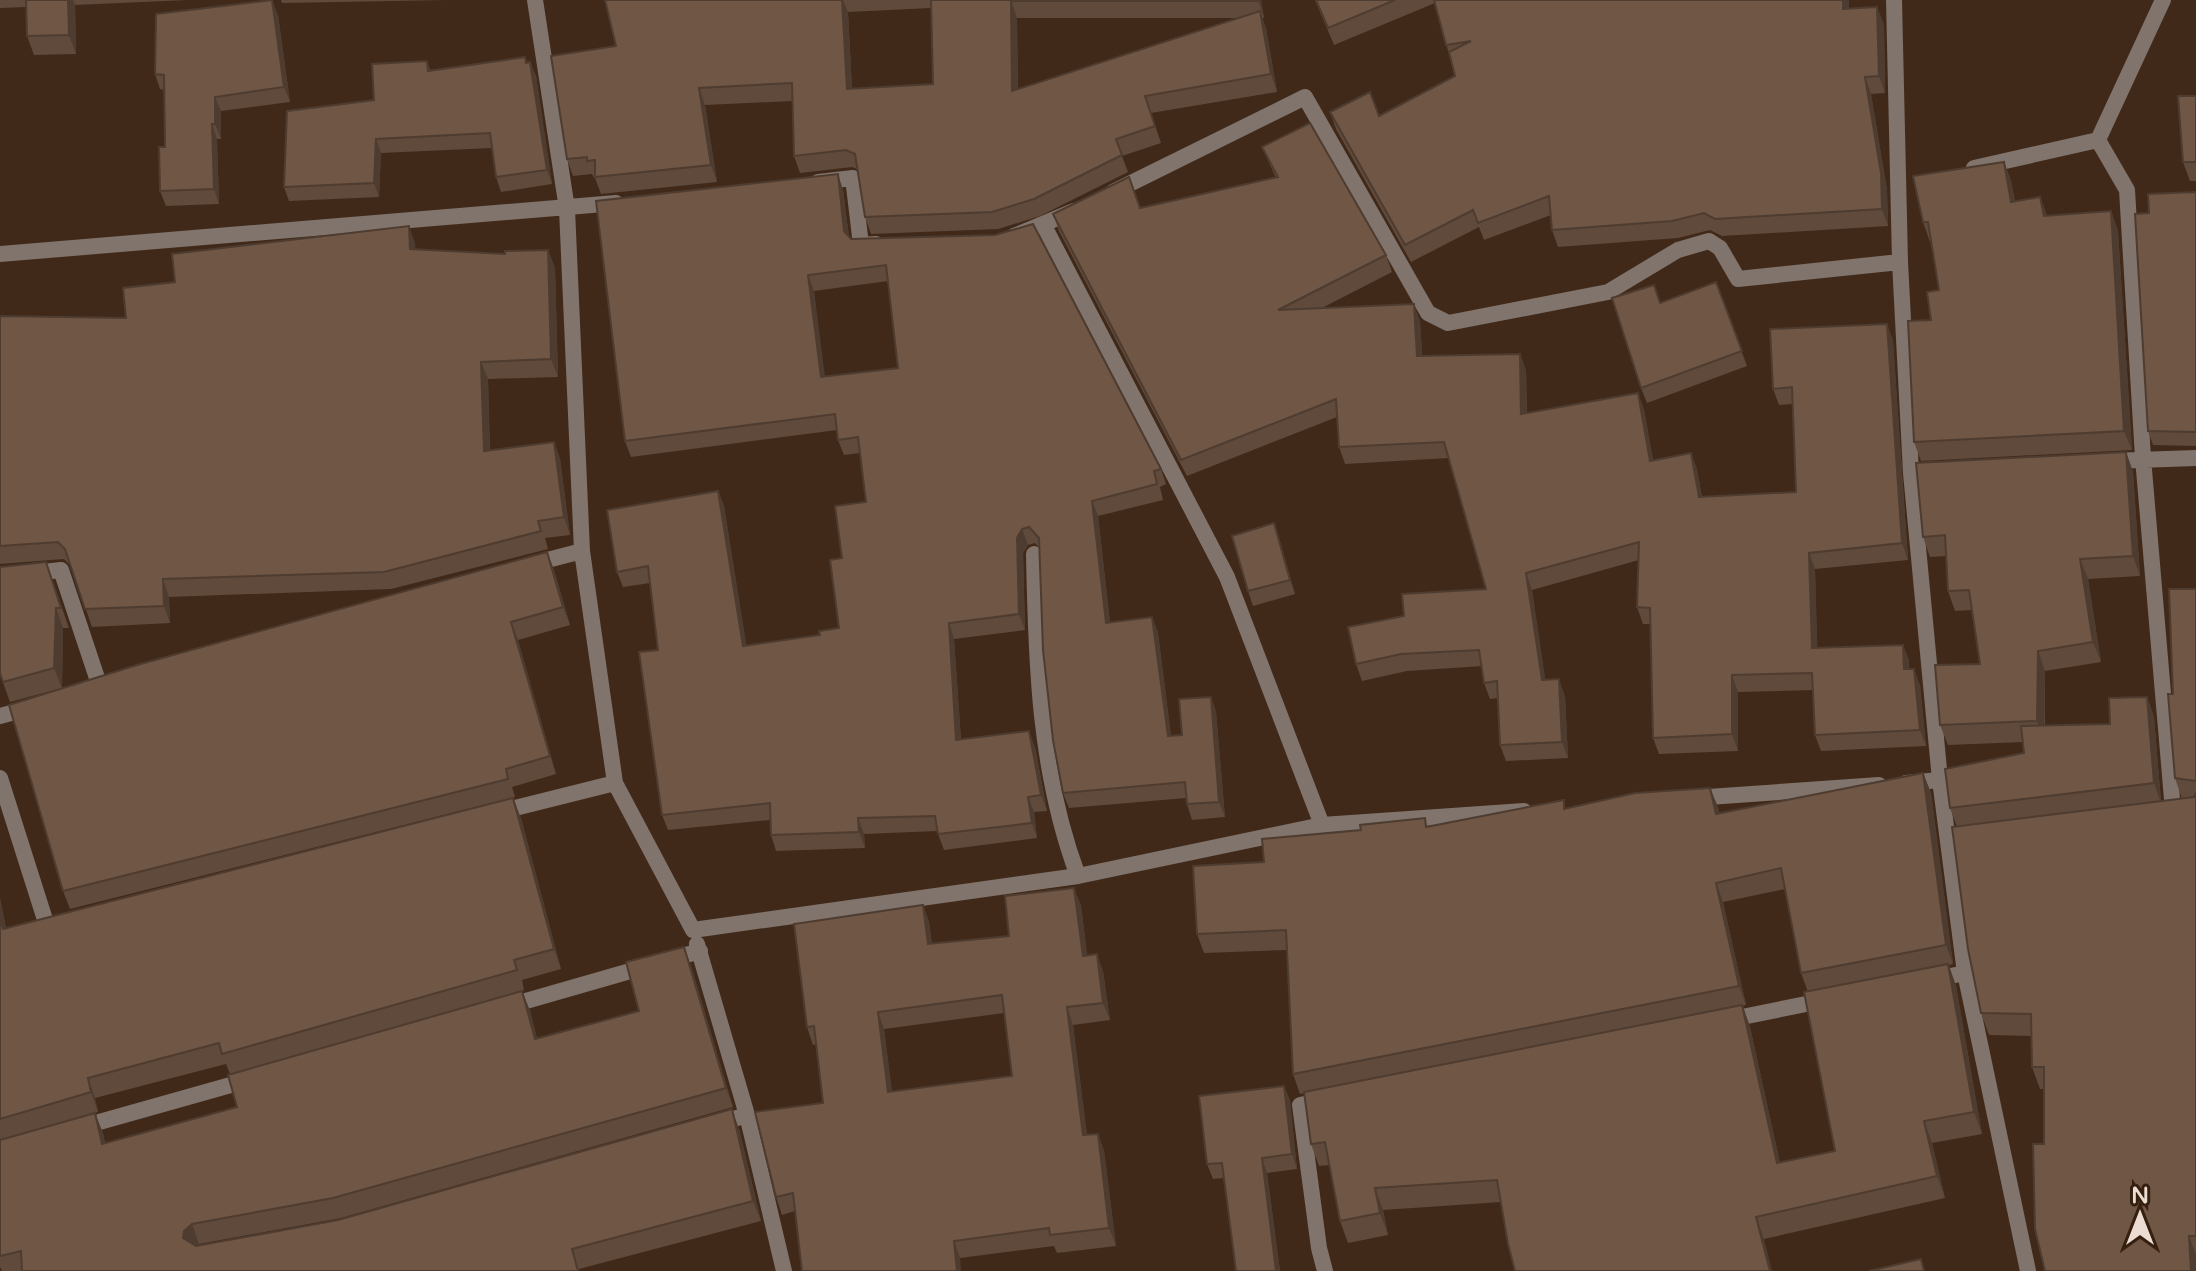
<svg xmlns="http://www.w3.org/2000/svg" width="2196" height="1271" font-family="'Varela Round',sans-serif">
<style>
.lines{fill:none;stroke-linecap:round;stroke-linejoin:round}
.street{stroke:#80746c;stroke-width:16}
.wall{fill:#5f4a3b;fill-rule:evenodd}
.shaded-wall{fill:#4e3c30}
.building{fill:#6f5645;stroke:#4e3c30;stroke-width:2;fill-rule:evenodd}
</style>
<rect width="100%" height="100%" fill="#402919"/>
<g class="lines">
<path class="street" d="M535,0l32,209 15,342 33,232 78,147 385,-54 244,-51 202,-14
M1894,0l6,262 11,211 29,307 -34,3
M2163,0l-65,140 29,50 16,268 30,353
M1974,168l124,-28
M818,182l35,-4 8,67 15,-1
M1113,192l192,-95 123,216 20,10 160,-31 70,-42 31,-9 11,7 18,31 162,-17
M1044,226l183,351 95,248
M1014,236l60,-25
M0,254l616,-51
M2108,461l88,-3
M1034,554c2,109 5,218 44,322
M532,564l50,-13
M0,577l61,-7 39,117
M0,716l33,-9
M0,778l47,148 10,-3
M1940,780l25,193 63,298
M1694,798l185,-13
M499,812l116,-29
M697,944l50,171 37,156
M1931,980l34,-7
M505,1007l195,-56
M1727,1020l99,-20
M717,1124l30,-9
M78,1128l174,-49
M1325,1271l-6,-23 -19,-143 28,-6"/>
</g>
<path class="wall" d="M0,0h188l-113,5 1,49 -42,1 -7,-19 -1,-29 -26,1z
M281,0h167l-166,3z
M605,0h656l3,18h-2l4,10 11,64 -126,21 10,30 -39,13 6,16 -88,44 -42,13 -127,5 -6,-17 -8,-48 -5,-2 -52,6 -6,-17 -2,-55 -87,4 12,77 -116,12 -6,-16h-1l-2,-4 -19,2 -6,-17 49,-113zM931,8l2,76 -81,5 -4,-77zM1017,18h221l-220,71z
M1315,0h534v9l35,15 1,69 -14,1 16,96 1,36 -166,10 -12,-6 -32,8 -120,9 -6,-17 -1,-15 -67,25 -5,-13 -68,35 -75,-133 -6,-17 49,4 76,-40 -20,-73 -101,42z
M278,15l12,87 -69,9v28h-4l2,65 -53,2 -6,-15 5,-44 -1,-57 -4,-1 -5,-15z
M525,57l2,5h3l6,14 16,108 -51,8 -5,-15 -4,-29 -111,5 -2,44 -90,4 -5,-14 90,-87 53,-39 3,9z
M2196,96v85h-6l-7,-19z
M1262,147l124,108 6,17 -72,37 100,12 2,35 98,-2 6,17 1,42 111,-20 6,17 9,50 38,-7 6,17 5,27 94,-5 -4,-88 -13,1 -6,-16 114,-65 6,17 15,219 -93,9 2,79 86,-3 6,16v8l11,16 6,61 -105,5 -6,-16 -2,-45 -75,2v59l-79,3 -6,-16 -2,-114h-8l-6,-17 2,-47 -107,30 13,90 20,16 3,62 -62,3 -6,-16 -2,-47 -8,1 -6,-16 -2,-17 -75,5 -45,10 -6,-17 48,-48 82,-27 -37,-131 -104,6 -6,-17 -2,-30 -150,59 -128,-245 -6,-17 87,-6 136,-30z
M2004,162l7,19 4,20 25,-4 7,19 64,-5 7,20 14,219 -211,11 -7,-19 17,-122 8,-30 -7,-49 -2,1 -7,-20z
M843,190l6,47 2,2 310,230 5,15 -6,3 3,13 -65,16 12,107 42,-6 6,16 13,103 11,-1 29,-38 5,15 9,105 -33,3 -5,-16 -1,-6 -117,10 -6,-15 -23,-245 -5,-5 -7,2 -5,8 2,77 -71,9 7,100 74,8 12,64 -13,1 3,26 -93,12 -7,-19 -73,3 1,14 -89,3 -5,-16 -1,-15 -102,10 -6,-15 -4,-165 -8,-67 -27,4 -6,-15 101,-81 6,15 22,139 74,-10 19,-7 3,-70 24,-56 -6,-49 -16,2 -6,-15 -1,-10 -206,27 -6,-16zM888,281l10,87 -74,8 -10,-85z
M2196,192v254l-43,-1 -5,-14 1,-218z
M415,243v6l90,5 43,-4 7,18 3,109 -70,2 2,72 64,-9 6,17 10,76 -25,3 3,11 -157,40 -222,8 1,26 -78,4 -21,-61 -7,-7 -64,5v-257v9l126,2 49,-36z
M1716,282l31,84 -100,37 -6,-15 19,-85z
M2126,452l7,20 7,104 -52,3 13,83 -56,9v55l65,-2 37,-27 7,20 7,84 21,-2 -7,-21 -2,-84 23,-105v682l-152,-127v-55h-4l-8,-22v-31l-43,-1 -8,-22 -24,-186 -7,-19 74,-55 -1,-11 -75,3 -8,-20 40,-61 -8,-54 -17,1 -7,-20 -2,-35 -16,1 -7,-20z
M1279,538l16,56 -42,12 -5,-15z
M547,552l7,18 16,55 -52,15 38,134 -44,13 3,10 -445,112 -7,-18z
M0,567l53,15 16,46h-6l-1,60 -52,14 -9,-25h-1z
M1923,773l8,20 22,171 -4,1 7,21 26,148 -50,9 13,55 -181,41 -263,-37 -118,8 5,25 -40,8 -8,-22 -11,-56 -10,1 -8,-22 -7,-51 -4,1 -7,-20 -6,-124 -83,3 -7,-19 67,-72 97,-32 67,-3 282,-39 9,26zM1785,889l16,84 7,19 27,159 -55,12 -30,-136 -7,-21 3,-1 -23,-103z
M521,818l40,151 -39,11 2,10 -294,84 -4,-10 -131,34 3,14 -80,23 85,-2 2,10 132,-36 285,-116 8,20 7,27 102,-27 45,-64 7,19 42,141 -392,111 -142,26 -2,2 141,-26 401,-91 22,92 -182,48v2h-577l-2,-4v-369l6,30z
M923,905l6,17 3,22 77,-8 72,-31 6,50 16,16 7,49 -37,5 14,110 11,-1 6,17 12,95 -59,7 -3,-7 -94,12 -165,-47 -13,4 -6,-18 47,-94 -7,-59 -3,1 -6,-18zM1004,1013l8,63 -120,16 -8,-63z
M1284,1086l6,15 7,68 -30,4 13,98h-44l-12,-93 -11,1 -6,-15z"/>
<path class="shaded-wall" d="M68,0h5l2,5 1,49 -7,-19z
M272,0l6,15 12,87 -6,-15z
M842,0h1l5,12 5,94 -6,-17z
M1258,0h3l3,18z
M1843,0h6v26l-6,-17z
M1011,1l6,17 1,90 -6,-17z
M1877,7l7,17 1,69 -6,-17z
M1260,11l6,17 11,64 -6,-18z
M530,62l6,14 16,108 -5,-14z
M1865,77l6,17 16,96 1,36 -6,-17z
M699,88l6,17 12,77 -6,-17z
M215,97l6,14v28l-6,-15z
M212,124l5,15 2,65 -5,-15z
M376,139l5,14 -2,44 -5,-14z
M2004,162l7,19 7,40 -7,-19z
M838,174l5,16 7,56 -6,-15z
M2040,197l7,19h-3z
M2111,211l7,20 14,219 -8,-19z
M409,226l6,17 1,24 -6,-18z
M548,250l7,18 3,109 -7,-18z
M808,275l6,16 13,101 -6,-15z
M1414,304l6,17 3,52 -6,-17z
M1887,324l6,17 15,219 -6,-17z
M1520,354l6,17 1,59 -6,-16z
M481,362l7,17 2,90 -6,-18z
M1638,393l6,17 12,67 -6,-16z
M554,442l6,17 10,76 -6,-18z
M2126,452l7,20 7,104 -7,-20z
M1691,453l6,17 8,44 -6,-17z
M718,491l6,15 25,155 -6,-15z
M1092,501l6,15 14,123 -6,-16z
M1274,523l5,15 16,56 -5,-14z
M1022,529l6,16 -5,8 2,77 -6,-16 -2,-76z
M547,552l7,18 16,55 -7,-18z
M1809,553l6,16 3,96 -6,-17z
M2080,559l8,20 13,83 -8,-20z
M1526,573l6,17 16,107 -6,-17z
M163,579l6,18 1,26 -6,-17z
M56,608l7,20 -1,60 -8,-20z
M1152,617l6,16 15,119 -5,-16z
M511,622l7,18 38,134 -6,-18z
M949,623l5,16 8,117 -6,-16z
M1903,645l6,16 1,25 -6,-17z
M2038,651l7,20 -1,70 -7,-20z
M1914,669l6,16 6,61 -6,-16z
M1732,675l6,17v59l-6,-17z
M1559,679l6,17 3,62 -6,-16z
M1211,697l5,15 9,105 -6,-15z
M2147,697l7,20 7,86 -7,-20z
M1029,731l6,16 12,64 -6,-16z
M1923,773l8,20 22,171 -7,-19z
M1710,788l8,19 6,27 -8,-20z
M1028,797l6,15 3,26 -5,-15z
M513,798l8,20 40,151 -7,-20z
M858,818l6,16 1,14 -6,-16z
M1716,883l7,19 23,103 -7,-19z
M1074,888l7,17 8,68 -6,-17z
M0,898l10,51 -7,-20 -3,-13z
M923,905l6,17 5,40 -6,-18z
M684,947l7,19 42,141 -7,-19z
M1097,954l6,17 7,49 -7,-17z
M1948,964l8,22 26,148 -8,-22z
M522,991l8,20 12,48 -7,-20z
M1742,1005l8,22 35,158 -8,-22z
M1067,1007l6,18 16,128 -6,-18z
M878,1012l6,17 10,81 -6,-18z
M88,1078l7,20 3,14 -7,-20z
M1284,1086l6,15 7,68 -5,-15z
M732,1109l7,20 22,92 -8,-20z
M95,1113l8,20 6,30 -7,-19z
M1924,1121l8,22 13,55 -8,-22z
M1098,1134l6,17 12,95 -7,-18z
M1262,1158l5,15 13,98h-4z
M1375,1188l8,22 5,25 -8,-22z
M1756,1217l8,22 8,32h-2z
M192,1224l7,20 -8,7 -8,-13 1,-7z
M2189,1236l7,19v16h-5z
M954,1241l6,17 1,13h-4z"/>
<path class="building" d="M26,0h42l1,35 -42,1z
M272,0l12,87 -69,10v27h-3l2,65 -54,2 -1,-44h6l-1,-72 -9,-1 1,-60z
M605,0h237l5,89 86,-5 -2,-84h327v1h-247l1,90 248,-80 11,63 -126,22 10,30 -39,13 6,16 -88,44 -42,13 -127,5 -10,-63 -9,-4 -52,6 -2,-73 -93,5 12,77 -116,12v-17l-8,1v-4l-20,2 -16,-103 65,-10z
M1316,0h79l-67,28z
M1434,0h409v9l34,-2 2,69 -14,1 16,96 1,36 -167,10 -11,-6 -32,8 -120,9 -3,-34 -71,27 -5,-13 -68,35 -75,-133 40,-20 9,24 76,-40 -6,-24 22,-11 -25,4z
M525,57l1,6 4,-1 17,108 -51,7 -6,-44 -114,6 -2,44 -90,4 3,-76 87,-11 -2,-36 55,-3 1,10z
M2178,96h18v66h-13z
M1310,123l76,132 -108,55 136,-6 3,52 103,-2 1,60 117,-21 12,68 41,-8 8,44 97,-5 -4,-105 -19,2 -3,-60 117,-5 15,219 -93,10 3,95 91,-3 1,24h10l6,61 -105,5 -3,-62 -80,2v59l-79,4 -3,-130 -13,-1 2,-65 -113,31 16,107 17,-1 3,63 -62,3 -3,-64 -13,2 -5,-33 -78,4 -45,10 -8,-37 56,-11 -2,-22 84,-5 -42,-147 -105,5 -3,-48 -155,61 -128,-246 76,-37 11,31 138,-31 -16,-30z
M2004,162l7,40 29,-5 4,19 67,-5 13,220 -210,11 -6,-121 23,-1 -4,-28 12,-2 -11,-68h-5l-10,-46z
M838,174l6,57 7,8 144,-4 38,-11 128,245 -7,2 3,13 -65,17 14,122 46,-6 16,119 14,-1 -3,-36 32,-2 8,105 -32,2 -2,-22 -122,11 -10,-53 -10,-90 -4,-112 -10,-11 -7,2 -5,9 2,76 -70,9 7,117 73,-9 12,64 -13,2 4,26 -94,11 -3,-18 -77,2 1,14 -88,3 -1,-32 -108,12 -23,-163 19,-2 -10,-84 -31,6 -10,-62 111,-19 25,155 77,-11 -1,-4 20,-3 -9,-68 12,-2 -7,-52 31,-4 -8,-65 -20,3 -3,-26 -210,27 -29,-240zM886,265l12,103 -77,9 -13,-102z
M2196,192v240l-48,-1 -13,-217 14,-1 -1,-19z
M409,226l1,23 95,5v-3l43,-1 3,109 -70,3 3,89 70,-9 10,75 -26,4 3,10 -157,41 -221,7 1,27 -79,3 -20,-60 -7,-7 -58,4v-230l126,2 -3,-30 52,-6 -3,-28z
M1716,282l26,69 -101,37 -29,-90 42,-13 6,18z
M2126,452l7,104 -53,3 13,83 -55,9 -1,70 -97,4 -5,-60 45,-1 -11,-74 -21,1 -3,-56 -22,2 -7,-74z
M1274,523l16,57 -42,11 -16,-55z
M547,552l16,55 -52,15 39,134 -44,13 2,10 -445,112 -54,-186 128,-40z
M46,562l15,46h-5l-2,60 -51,14 -3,-9v-106z
M2169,589h27v192l-21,-3 -7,-84h5z
M2147,697l7,86 -204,25 -5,-39 79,-16 -3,-27 89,-2 -1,-26z
M1923,773l23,172 -145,28 -20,-105 -65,15 23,103 -446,88 -7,-144 -89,4 -4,-68 71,-4 -2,-23 99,-9 -1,-5 65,-7 1,9 138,-27v9l71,-16 75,-5 6,26z
M2196,793v443h-7l2,35h-146l-10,-42 -2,-85h11v-77h-12l-1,-53 -50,-1 -13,-64 -16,-122 242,-30z
M513,798l41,151 -40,11 3,10 -295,84 -3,-11 -131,35 3,14 -91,27v-203l3,13z
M1074,888l9,68 14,-2 6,49 -36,4 16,128 15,-1 11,94 -59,7 -1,-7 -95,13 3,30h-155l-9,-78 -17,4 -21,-85 68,-9 -9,-77 -7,1 -13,-103 129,-19 5,39 81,-8 -4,-40zM1002,995l10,81 -124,16 -10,-80z
M684,947l42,141 -393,110 -141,26 -8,7 -1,7 13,8 142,-26 394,-111 21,92 -181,48 6,22h-556l-1,-20 -21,5v-116l95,-27 7,31 135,-37 -9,-32 294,-84 13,48 104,-28 -13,-49z
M1948,964l26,148 -50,9 13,55 -181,41 14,54h-255l-7,-27 -11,-64 -122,8 5,25 -40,8 -15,-79 -14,2 -7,-52 438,-87 35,158 58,-12 -31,-159z
M1284,1086l8,68 -30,4 14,113h-40l-14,-108 -15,1 -8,-68z
M1921,1259l3,12h-55z"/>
<g transform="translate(2140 1215)" stroke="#351f0f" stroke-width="6" paint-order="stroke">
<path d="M0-6L14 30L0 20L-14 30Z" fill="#ecddd3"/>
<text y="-12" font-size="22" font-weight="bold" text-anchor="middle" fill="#ecddd3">N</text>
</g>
</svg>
